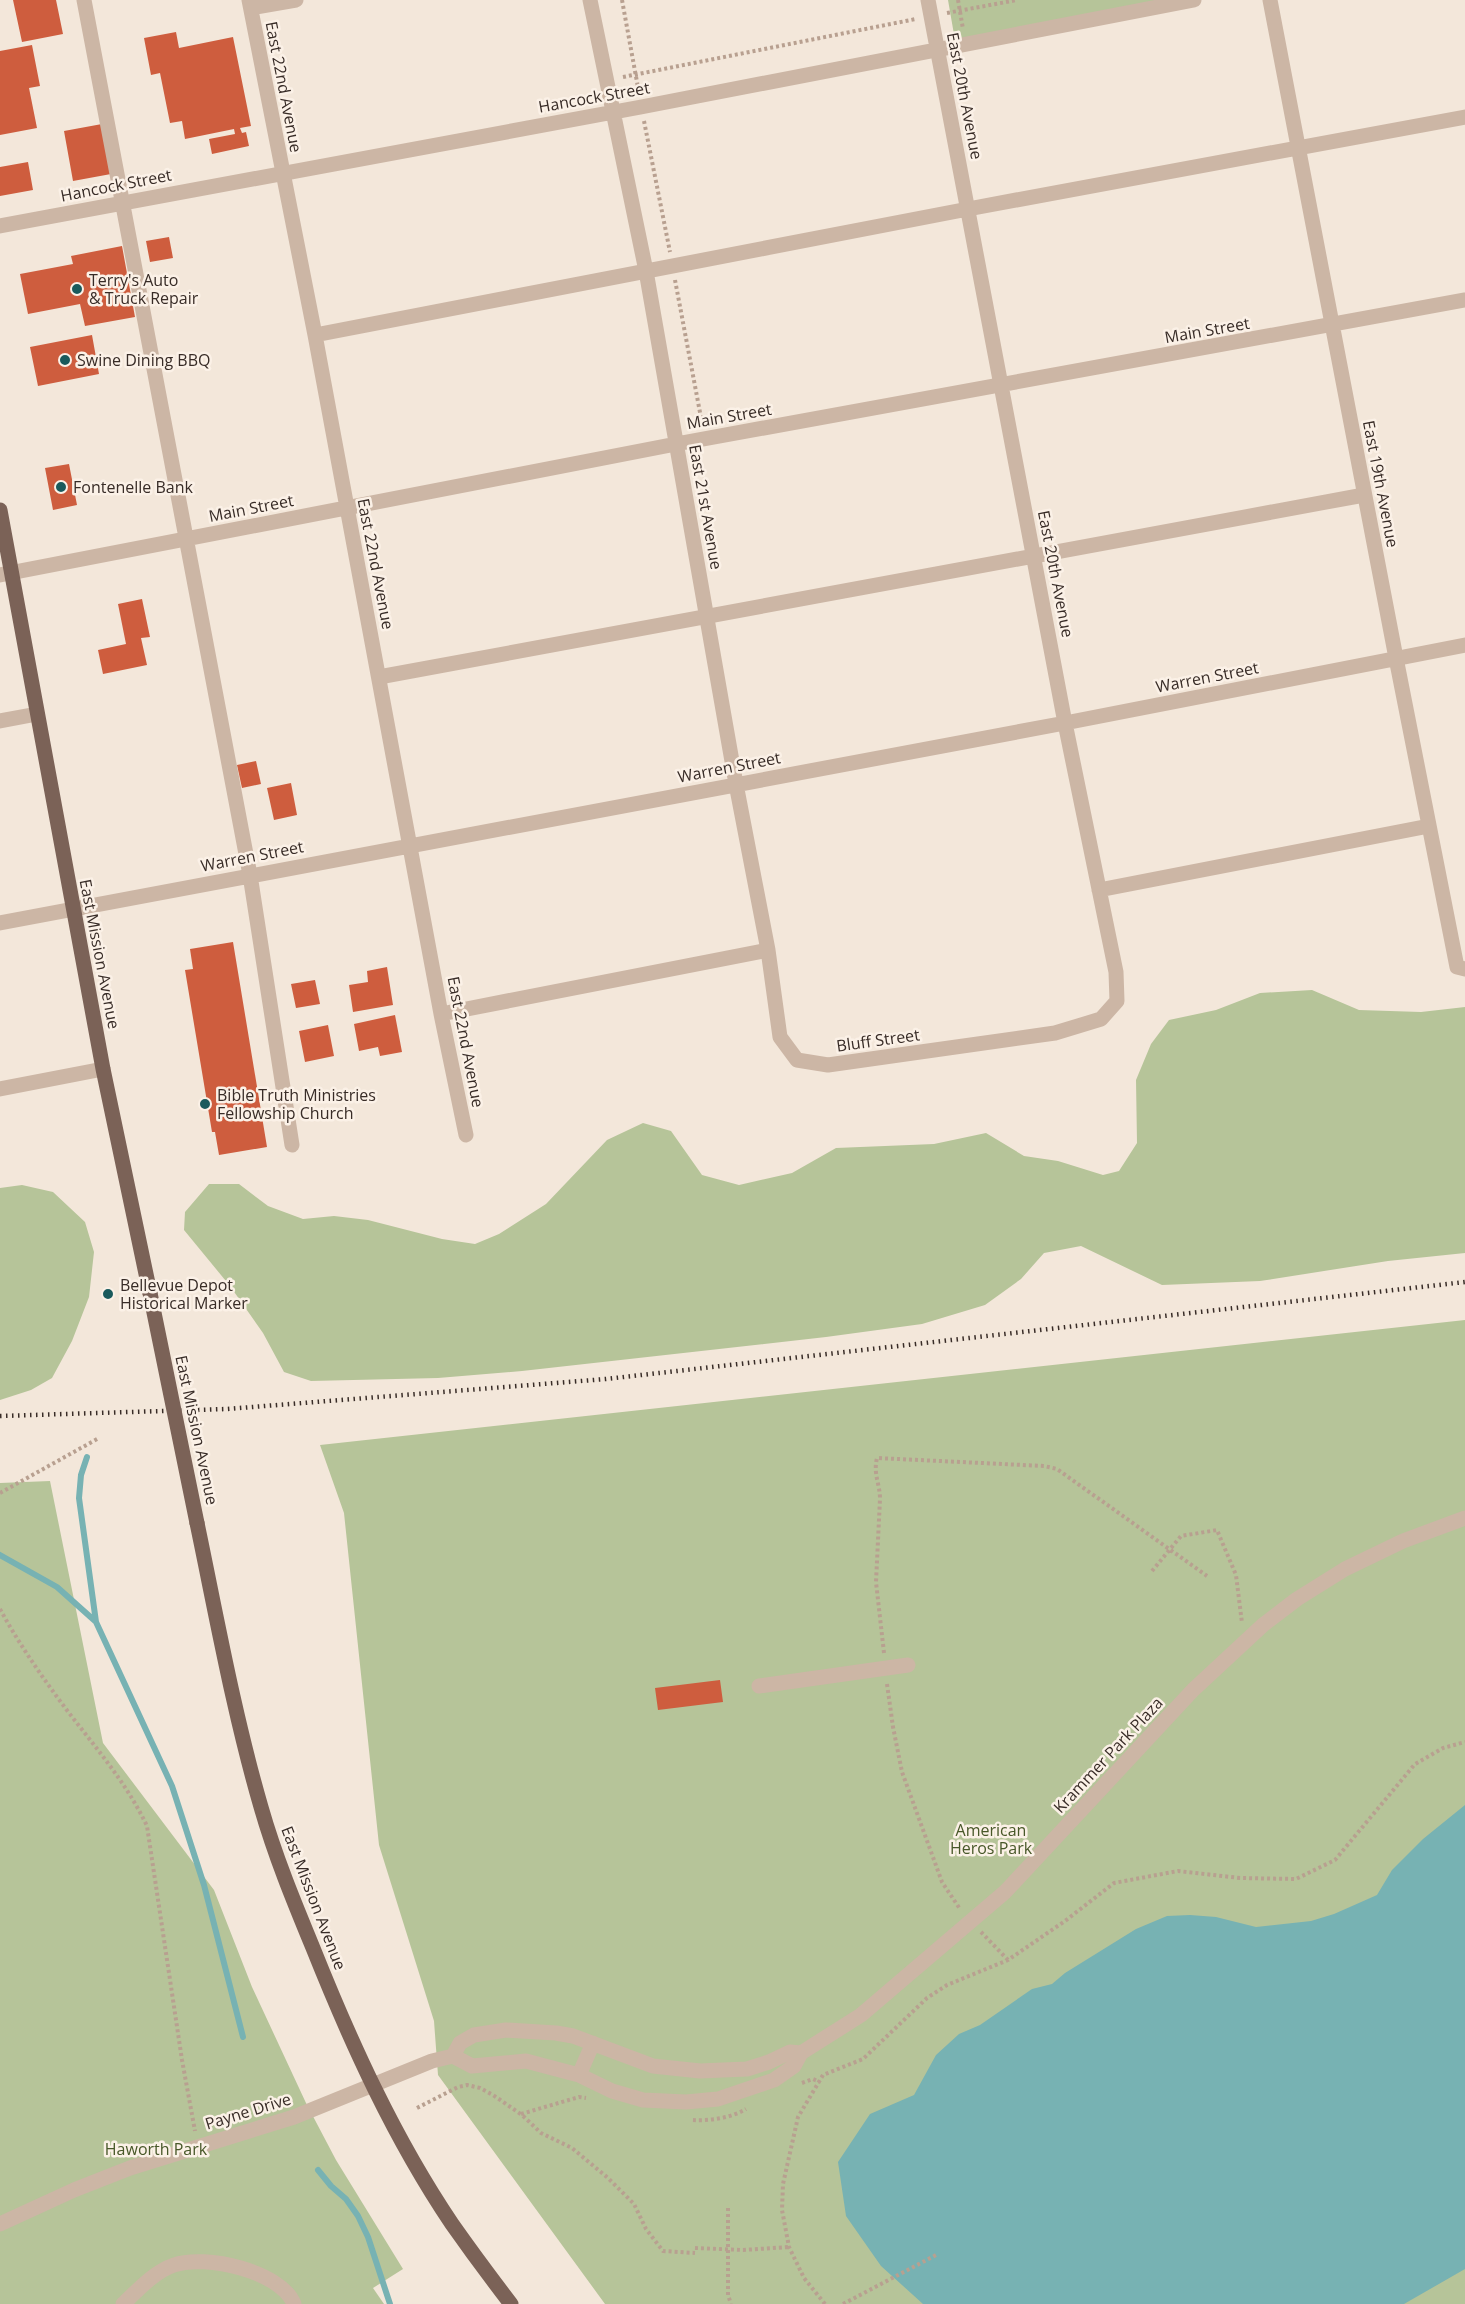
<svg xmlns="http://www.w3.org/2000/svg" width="1465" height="2304" font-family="'Open Sans',sans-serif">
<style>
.green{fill:#b6c499}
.water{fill:#77b2b3}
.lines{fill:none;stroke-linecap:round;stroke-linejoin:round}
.stream{stroke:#77b2b3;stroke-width:6}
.building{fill:#ce5d3e}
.path{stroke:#b8a090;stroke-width:4;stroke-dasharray:3 3;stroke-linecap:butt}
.minor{stroke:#ccb6a5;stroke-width:15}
.major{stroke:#7b6257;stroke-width:15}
.rail{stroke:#382c27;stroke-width:4.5;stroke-dasharray:1.5 4.5;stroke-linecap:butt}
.major-bridge{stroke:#7b6257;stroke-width:15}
.poi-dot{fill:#1a5a5c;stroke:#fbf1e7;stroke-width:2}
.labels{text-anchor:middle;stroke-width:5;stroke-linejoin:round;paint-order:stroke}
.street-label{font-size:16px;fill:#382c27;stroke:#fbf1e7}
.poi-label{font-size:16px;fill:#382c27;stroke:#fbf1e7;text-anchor:start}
.park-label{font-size:16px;fill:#485829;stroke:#fbf1e7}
</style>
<rect width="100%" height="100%" fill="#f3e7da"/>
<path class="green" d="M948,0h246l-238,46z
M1312,990l47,20 62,2 44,-5v246l-77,8 -128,20 -98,4 -81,-39 -37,7 -23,26 -36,26 -63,19 -96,13 -304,34 -84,7 -127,3 -27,-9 -21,-39 -33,-47 -46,-56 1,-18 24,-28h30l29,22 35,13 31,-3 34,4 74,19 33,5 24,-10 47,-30 61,-64 36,-17 28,8 31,44 37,10 53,-12 44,-25 98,-4 52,-11 38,23 34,5 45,14 16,-4 18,-28 -1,-63 15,-36 18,-24 47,-10 44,-17z
M22,1185l31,7 32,30 9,30 -5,45 -17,44 -20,37 -21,12 -31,10v-212z
M1465,1320v984h-860l-167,-229 -4,-54 -55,-176 -35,-332 -24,-68z
M50,1481l53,262 111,147 38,97 54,116 30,57 67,109 -30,19 11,16h-384v-821z"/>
<path class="water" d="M1465,1805v464l-61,35h-481l-42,-38 -35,-50 -8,-54 32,-48 44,-19 22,-40 23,-21 21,-9 52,-36 20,-5 13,-11 71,-44 31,-13 23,-1 26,2 40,10 55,-6 23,-7 43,-19 15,-25 31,-31z"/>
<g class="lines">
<path class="stream" d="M87,1457l-6,18 -2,23 17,124 76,164 32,99 39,152
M0,1555l57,32 38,34
M318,2170l13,16 15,13 12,17 10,21 22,67"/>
</g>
<path class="building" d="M13,0h43l7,34 -41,8z
M176,32l3,16 54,-11 18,89 -11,2 2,5 4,-1 3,14 -37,8 -3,-15 26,-5 -1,-5 -49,10 -3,-18 -12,2 -10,-50 -9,2 -7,-37z
M32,45l8,41 -11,2 8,40 -37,7v-84z
M102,124l9,50 -38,7 -9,-50z
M28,162l5,28 -33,6v-29z
M169,237l4,21 -23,4 -4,-21z
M122,246l13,71 -50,9 -5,-22 -52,10 -8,-40 53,-10 -2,-8z
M92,335l7,39 -61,12 -8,-39z
M69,464l8,41 -24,5 -8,-42z
M142,599l8,38 -9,1 6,27 -44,9 -5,-24 28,-6 -8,-40z
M256,761l5,23 -19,4 -5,-23z
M291,783l6,32 -23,5 -7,-32z
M233,942l34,205 -48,8 -4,-23h-3l-27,-162 8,-1 -3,-20z
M387,967l6,38 -40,7 -4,-27 19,-3 -1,-11z
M315,980l5,24 -24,4 -5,-24z
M395,1015l7,37 -22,4 -2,-9 -19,4 -5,-27z
M328,1025l6,31 -29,6 -6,-31z
M720,1680l3,22 -65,8 -3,-22z"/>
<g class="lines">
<path class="path" d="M622,0l17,93
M958,0l5,29
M947,13l70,-13
M623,77l293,-58
M644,121l26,131
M675,280l27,143
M0,1493l99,-55
M1152,1571l29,-35 36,-6 19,45 6,48
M0,1609c19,35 42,68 66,100 29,38 60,73 81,117l35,234 13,71
M884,1653l-8,-71 4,-83c0,-15 -7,-25 -3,-41l167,8 13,3 150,107
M887,1684l6,43 9,45 40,110 18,27
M981,1932l27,28
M802,2083l11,-4 7,3
M417,2108l41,-21 9,-2 13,3 13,7 29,20 19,18 31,15 36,30 26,26 12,25 17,22 32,2
M521,2114l58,-17 7,1
M693,2120c17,1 38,-2 53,-11
M728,2208v87l3,9
M695,2248l48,2 46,-3
M825,2304l-21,-26 -15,-31 -7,-37 1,-26 15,-67 25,-42 40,-16 64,-61 20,-13 61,-25 57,-39 49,-38 64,-12 62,7 56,1 39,-19 80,-96 28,-16 22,-6
M843,2304l95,-50"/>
<path class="minor" d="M84,0l166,875 42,270
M249,0l66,335 126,679 25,121
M590,0l56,271 90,513 32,166 12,87 17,23 31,5 227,-32 46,-14 16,-18 -1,-29 -51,-249 -137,-723
M1270,0l126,658 61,309 8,2
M251,8l45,-8
M0,226l641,-119 553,-107
M315,335l653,-126 497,-92
M0,575l676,-131 789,-144
M379,677l985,-182
M0,721l37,-7
M1099,890l330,-64
M0,923l1065,-200 400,-78
M441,1014l327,-64
M0,1089l103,-20
M759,1686l149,-21
M453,2056l7,-13 14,-8 32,-5 50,3 17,3 80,30 47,5 47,-2 22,-7 21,-10 11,1
M579,2075l14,-32
M0,2224l74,-34 56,-22 164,-51 138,-56 21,-5 19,10 54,-5 53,14 33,16 31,9 43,2 32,-3 56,-19 20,-14 7,-13 60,-38 144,-123 188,-202 70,-65 34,-26 48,-30 58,-28 62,-23
M123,2304c16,-15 31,-32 51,-39 31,-11 107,6 120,39"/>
<path class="major" d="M0,510l103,559 47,224
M197,1523c20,96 37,191 64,284 14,49 33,95 52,141 38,95 81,190 139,276 19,27 39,54 59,80"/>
<path class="rail" d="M0,1416l227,-7 379,-30 859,-97"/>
<path class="major-bridge" d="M150,1293l47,230"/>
</g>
<g class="poi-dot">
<circle cx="77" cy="289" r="6"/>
<circle cx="65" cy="360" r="6"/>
<circle cx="61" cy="487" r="6"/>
<circle cx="205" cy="1104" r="6"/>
<circle cx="108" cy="1294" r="6"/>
</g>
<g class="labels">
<g class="street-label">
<text transform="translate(284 87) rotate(79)" y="6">East 22nd Avenue</text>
<text transform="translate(965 96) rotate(79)" y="6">East 20th Avenue</text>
<text transform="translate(594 97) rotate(-10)" y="6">Hancock Street</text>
<text transform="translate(116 185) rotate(-11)" y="6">Hancock Street</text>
<text transform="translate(1207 330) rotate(-10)" y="6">Main Street</text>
<text transform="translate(729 416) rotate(-10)" y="6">Main Street</text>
<text transform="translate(1381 484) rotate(79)" y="6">East 19th Avenue</text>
<text transform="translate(706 507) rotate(80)" y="6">East 21st Avenue</text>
<text transform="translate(251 508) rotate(-11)" y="6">Main Street</text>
<text transform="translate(376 564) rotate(79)" y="6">East 22nd Avenue</text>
<text transform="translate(1056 574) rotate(79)" y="6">East 20th Avenue</text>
<text transform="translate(1207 677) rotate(-11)" y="6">Warren Street</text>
<text transform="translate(729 767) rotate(-11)" y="6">Warren Street</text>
<text transform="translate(252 856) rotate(-11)" y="6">Warren Street</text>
<text transform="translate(100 954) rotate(79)" y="6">East Mission Avenue</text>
<text transform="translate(878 1040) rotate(-8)" y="6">Bluff Street</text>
<text transform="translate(466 1042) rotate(79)" y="6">East 22nd Avenue</text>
<text transform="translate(197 1430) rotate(78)" y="6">East Mission Avenue</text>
<text transform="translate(1108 1755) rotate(-47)" y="6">Krammer Park Plaza</text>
<text transform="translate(314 1898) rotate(69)" y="6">East Mission Avenue</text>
<text transform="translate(248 2111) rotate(-17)" y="6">Payne Drive</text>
</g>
<g class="poi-label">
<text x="89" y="286">Terry's Auto<tspan x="89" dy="18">&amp; Truck Repair</tspan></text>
<text x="77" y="366">Swine Dining BBQ</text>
<text x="73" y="493">Fontenelle Bank</text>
<text x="217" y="1101">Bible Truth Ministries<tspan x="217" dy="18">Fellowship Church</tspan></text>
<text x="120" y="1291">Bellevue Depot<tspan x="120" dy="18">Historical Marker</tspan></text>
</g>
<g class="park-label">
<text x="991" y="1836">American<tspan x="991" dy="18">Heros Park</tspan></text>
<text x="156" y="2155">Haworth Park</text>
</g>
</g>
</svg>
